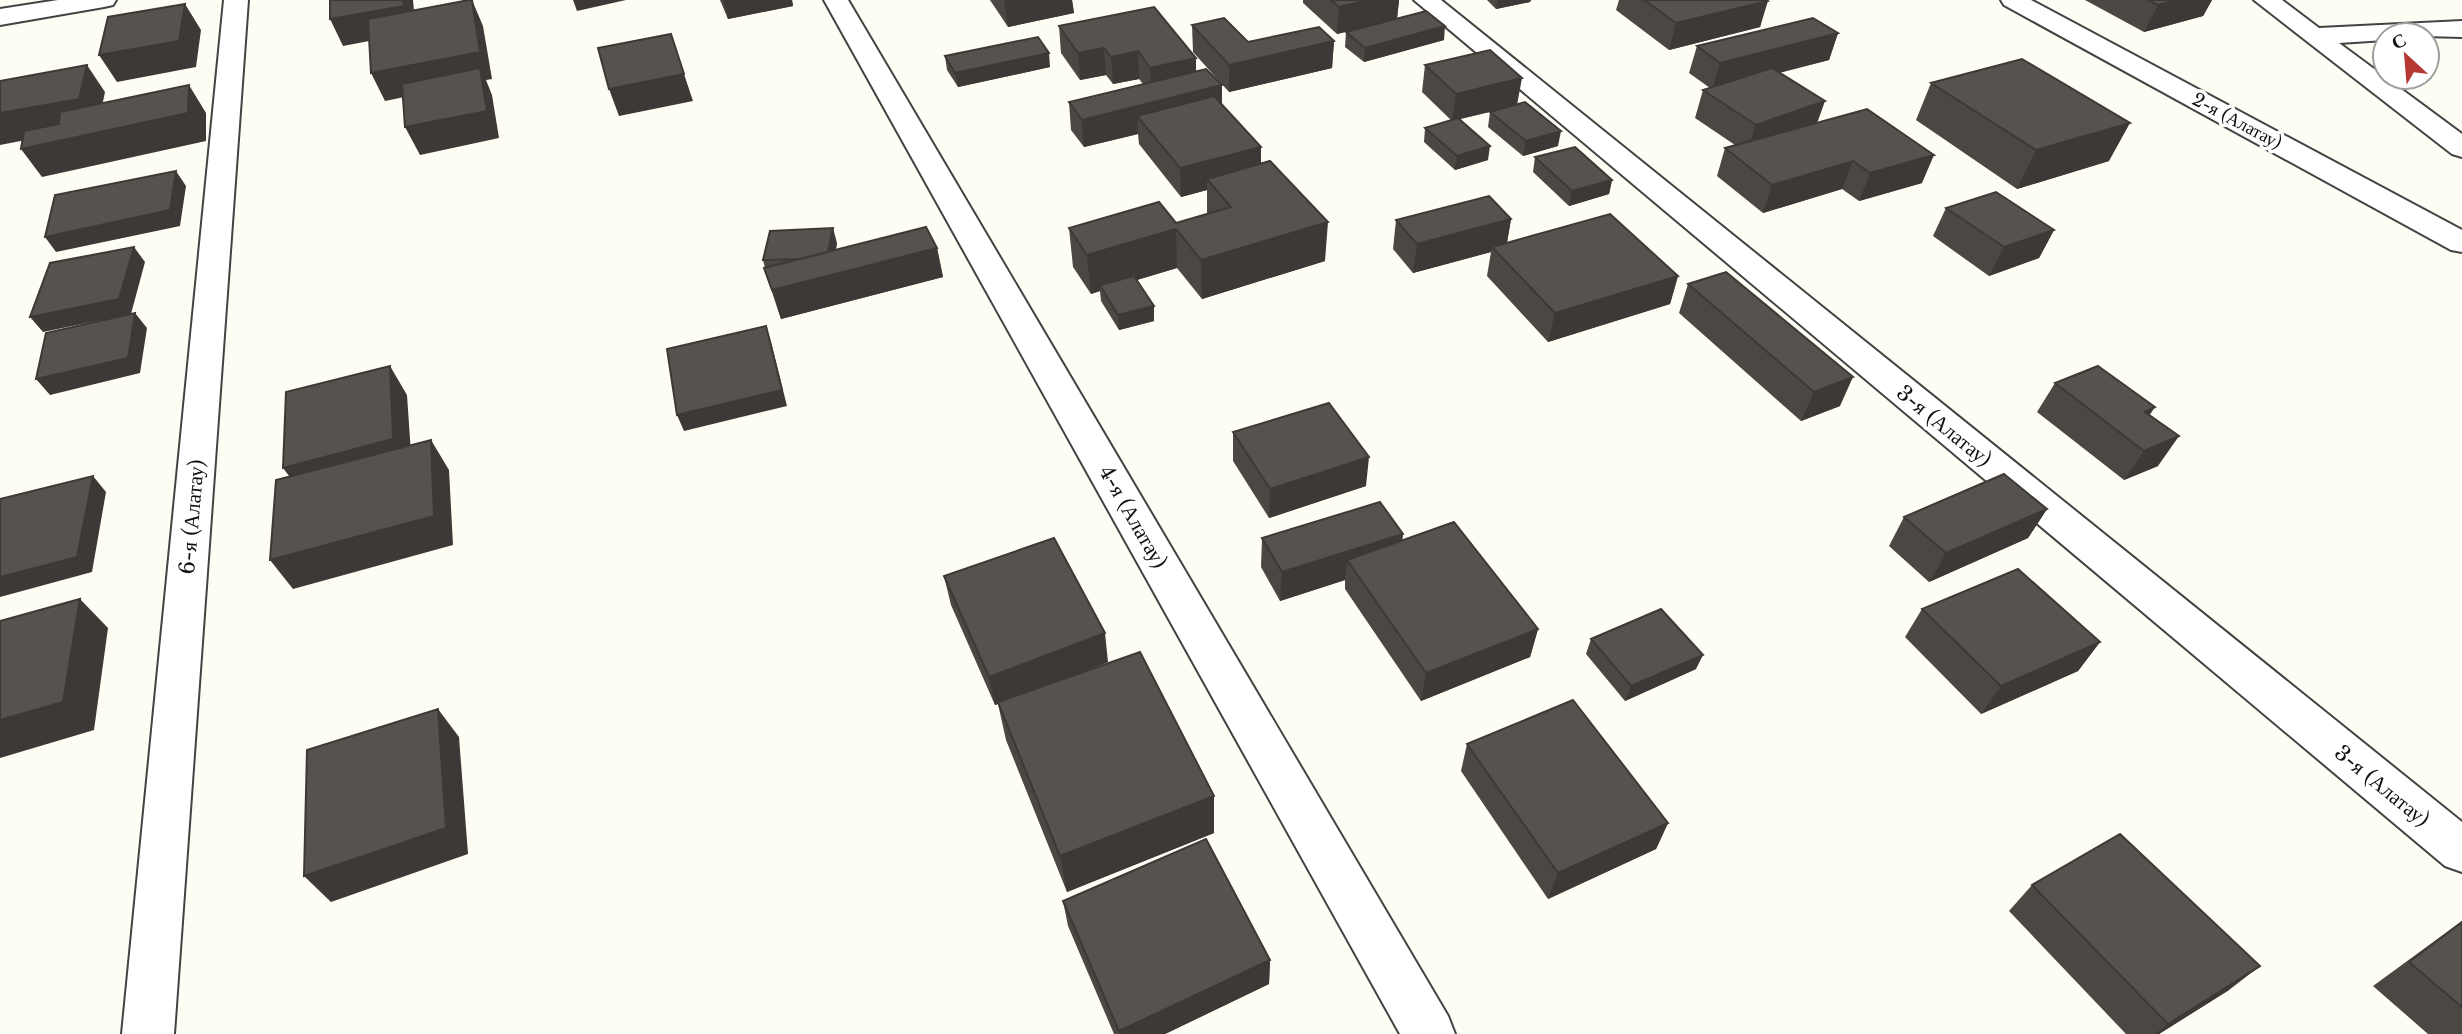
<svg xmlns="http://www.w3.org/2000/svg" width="2462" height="1034" font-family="'Libre Baskerville',serif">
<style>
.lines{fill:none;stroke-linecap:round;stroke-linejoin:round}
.minor-casing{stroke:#434343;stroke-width:4}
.minor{fill:#fff;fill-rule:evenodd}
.wall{fill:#4b4742}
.shaded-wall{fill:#3d3936}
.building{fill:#57524d;stroke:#3d3936;stroke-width:2}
.labels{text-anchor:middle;stroke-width:7;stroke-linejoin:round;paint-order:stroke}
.far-street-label{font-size:18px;fill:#101010;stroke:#fff}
.street-label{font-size:21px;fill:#101010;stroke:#fff}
</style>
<rect width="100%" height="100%" fill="#fefdf3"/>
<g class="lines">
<defs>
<path id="minor" d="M58,0h58l-3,5 -9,2 -104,18v-16z
M224,0h24l-74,1034h-52z
M824,0h24l600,1016 7,18h-55z
M1414,0h27l1021,822v50l-17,-6z
M2001,0h30l431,230v22l-11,-2 -447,-245z
M2254,0h28l37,28 143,-7v16l-77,-2v5l-46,3 123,91v23l-10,-3z"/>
</defs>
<use href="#minor" class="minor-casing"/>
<use href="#minor" class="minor"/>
</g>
<path class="wall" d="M720,0h72l1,6 -65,13z
M990,0h82l2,13 -66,14z
M1303,0h96l-2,19 47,21 -80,22 -19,-15 1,-15 48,-12 -57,14 -34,-31z
M1487,0h44l-1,2 -34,7z
M1619,0h148l-7,27 -91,23 -53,-40z
M2085,0h127l-9,16 -59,16z
M1192,25l56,17 86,-1 -2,27 -103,24 -36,-40z
M1059,26l137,45 26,33 39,43v17l64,97 -123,38 -25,-31 -40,12 17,26v15l-35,9 -18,-29 -1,-10 -9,3 -18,-27 -4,-39 107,-5 31,-9v-24l-26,7 -42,-53 -1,-10 -54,13 -13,-17 -2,-28 74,-18 -4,-5 -26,5 -7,-9 -26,5 -19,-27z
M1838,33l-9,27 -50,13 38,50 105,60 -63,18 -17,-12 -79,24 -46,-37 8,-28 10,-3 -40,-27 8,-28 7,-2 -21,-15 8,-27z
M945,56l105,11 -92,20 -11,-17z
M1425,65l93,39 40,42 -35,10 -35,-29 2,-15 -30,7 28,41 -33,10 -31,-28 1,-14 26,-8 -29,-28z
M1931,83l178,78 -92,28 -101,-69z
M1535,157l77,23 -3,14 -40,12 -36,-34z
M1946,208l108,22 -15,28 -50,18 -56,-40z
M1511,219l-4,24 171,33 -8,28 -122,38 -61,-66 4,-24 -78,21 -20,-24 3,-29z
M837,243l-1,7 101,-2 6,29 -162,42 -17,-51h1l-2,-8z
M1688,284l152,122 -39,15 -122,-108z
M2055,383l95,32 8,51 -34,14 -87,-68z
M1233,432l133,54 -97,32 -36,-57z
M2047,509l-19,29 -99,44 -40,-36 15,-29z
M1403,534l-1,6 136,89 -8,28 -109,44 -76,-112v-9l-65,21 -19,-34 1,-29z
M944,576l164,86 -30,11 136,160 -147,59 -61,-152 -8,-36 -3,1 -44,-100z
M1922,609l178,33 -22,29 -97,43 -76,-77z
M1591,639l105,30 -71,32 -39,-47z
M1467,744l201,79 -12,26 -108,50 -87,-128z
M2032,885l197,105 -70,44h-33l-117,-123z
M1063,901l207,59 -1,24 -104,50h-51l-46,-108z
M2462,921v113h-34l-55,-48z"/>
<path class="shaded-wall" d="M403,0h10l3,32 -73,14 -13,-27z
M472,0l11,26 9,53 -6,1 6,15 7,43 -79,17 -15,-28 77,-46 -97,20 -14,-28z
M573,0h53l-49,11z
M723,0h69l1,6 -65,13z
M1004,0h68l2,13 -66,14z
M1369,0h30l-2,19 -60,15 2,-27z
M1498,0h33l-1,2 -34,7z
M2177,0h35l-9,16 -59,16 14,-27z
M1768,1l-8,26 -91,23 7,-27z
M185,4l16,26 -5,37 -79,15 -18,-27z
M1445,26l-1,14 -80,22 1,-14z
M1838,33l-9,27 -117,30 8,-27z
M1334,41l-2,27 -103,24v-27z
M1104,48l2,27 -26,5 -2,-27z
M1138,51l1,28 -26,5 -2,-27z
M1049,53l1,14 -92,20 -3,-14z
M1196,58v28l-44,10 -2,-28z
M87,65l18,27 -7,34 -98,19v-32z
M684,74l9,27 -74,15 -10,-27z
M1522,78l-5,27 -65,16 4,-27z
M189,85l17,28v28l-164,36 -21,-28z
M1222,85v28l-85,3 1,18 -54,13 -2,-27z
M1825,101l-10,28 -68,24 9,-28z
M2130,123l-21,38 -92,28 19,-39z
M1561,131l-3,15 -35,10 3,-15z
M1490,146l-2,14 -33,10 2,-14z
M1261,147v28l-54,4v11l-26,7 -1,-29z
M1934,155l-12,28 -63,18 11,-28z
M1853,161l-11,28 -79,24 9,-28z
M176,171l10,15 -6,40 -124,26 -11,-15z
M1612,180l-3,14 -40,12 3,-15z
M1511,219l-5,29 -14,-1 -1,5 -78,21 4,-29z
M1328,222l-3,39 -123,38 -1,-39z
M833,228l4,15 -6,30 -5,-15z
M1176,229l1,39 -74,22 -3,-5v6l-9,3 -4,-39z
M2054,230l-15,28 -50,18 15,-29z
M134,247l11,15 -14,52 -88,18 -13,-15z
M937,248l6,29 -162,42 -9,-29z
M1678,276l-8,28 -122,38 7,-29z
M1154,306v15l-35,9 -1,-15z
M135,313l12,15 -7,45 -90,22 -14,-16z
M766,326l5,16 16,64 -103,25 -7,-16z
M390,366l17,29 5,73 -107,29 -22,-29z
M1853,377l-13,29 -39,15 13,-29z
M2155,407l-20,30 10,-25z
M2179,436l-21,30 -34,14 20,-29z
M431,440l18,30 4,75 -160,44 -23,-29z
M1369,457l-3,29 -97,32 1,-29z
M93,476l13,16 -14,80 -92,25v-20z
M2047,509l-19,29 -99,44 17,-29z
M1403,534l-4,29 -52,-3 -2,20 -65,21 2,-29z
M80,599l28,29 -14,102 -94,28v-38z
M1538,629l-8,28 -109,44 5,-28z
M1105,633l3,29 -113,43 -6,-28z
M2100,642l-22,29 -97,43 20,-28z
M1703,655l-7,14 -71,32 6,-15z
M438,709l21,28 9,117 -137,48 -27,-26z
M1214,796v37l-147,59 -7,-36z
M1668,823l-12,26 -108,50 10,-26z
M1270,960l-1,24 -104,50h-45l-1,-3z
M2260,966l-31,24 -70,44h-4l13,-10z"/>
<path class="building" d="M330,0h73l1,6 -74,13z
M469,0h3l8,52 -109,21 -3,-54z
M1331,0h38l-30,7z
M1644,0h123l1,1 -92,22z
M2148,0h29l-19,5z
M185,4l-6,37 -80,14 9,-38z
M1154,7l42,51 -46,10 -12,-17 -27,6 -7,-9 -26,5 -19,-27z
M1426,11l19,15 -80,22 -19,-16z
M1224,18l24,24 71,-15 15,14 -105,24 -37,-40z
M1813,18l25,15 -118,30 -23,-17z
M671,34l13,40 -75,15 -11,-41z
M1038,37l11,16 -94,20 -10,-17z
M1490,50l32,28 -66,16 -31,-29z
M2022,59l108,64 -94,27 -105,-67z
M87,65l-8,34 -79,14v-32z
M480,68l7,43 -82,16 -3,-43z
M1772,68l53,33 -69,24 -53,-35z
M1206,69l16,16 -140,35 -13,-18z
M189,85l-1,28 -167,36 3,-18 35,-7 1,-12z
M1214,96l47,51 -81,21 -43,-52z
M1525,102l36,29 -35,10 -36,-29z
M1867,109l67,46 -64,18 -17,-12 -81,24 -47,-37z
M1458,118l32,28 -33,10 -32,-28z
M1575,147l37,33 -40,11 -37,-34z
M1270,161l58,61 -127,38 -25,-31 -89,26 -18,-27 90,-26 17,21 55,-16 -24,-28z
M176,171l-6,39 -125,27 10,-42z
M1996,192l58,38 -50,17 -58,-39z
M1489,196l22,23 -94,25 -21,-24z
M1610,214l68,62 -123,37 -63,-66z
M926,227l11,21 -165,42 -8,-22z
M833,228l-5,24 -27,7 -38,1 7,-29z
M134,247l-15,52 -89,18 20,-54z
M1726,272l127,105 -39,15 -126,-108z
M1134,276l20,30 -36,9 -18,-30z
M135,313l-7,45 -92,21 10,-46z
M766,326l16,64 -105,25 -10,-66z
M390,366l3,73 -110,29 3,-76z
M2098,366l57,41 -10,5 34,24 -35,15 -89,-68z
M1329,403l40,54 -99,32 -37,-57z
M431,440l3,76 -164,44 6,-80z
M2004,474l43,35 -101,44 -42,-36z
M93,476l-16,81 -77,20v-78z
M1380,502l23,32 -121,38 -20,-34z
M1454,522l84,107 -112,44 -79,-113z
M1054,538l51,95 -116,44 -45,-101z
M2018,569l82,73 -99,44 -79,-77z
M80,599l-17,103 -63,18v-99z
M1661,609l42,46 -72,31 -40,-47z
M1140,652l74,144 -154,60 -62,-154z
M1573,700l95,123 -110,50 -91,-129z
M438,709l8,119 -142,48 3,-126z
M2120,834l140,132 -92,58 -136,-139z
M1206,839l64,121 -151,71 -56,-130z
M2462,922v85l-53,-45z"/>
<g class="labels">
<g class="far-street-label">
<text transform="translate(2237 121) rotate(28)" y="6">2-я (Алатау)</text>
</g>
<g class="street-label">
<text transform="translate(1944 426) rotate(39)" y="7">3-я (Алатау)</text>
<text transform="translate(192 517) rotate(-85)" y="7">6-я (Алатау)</text>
<text transform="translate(1133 517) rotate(60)" y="7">4-я (Алатау)</text>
<text transform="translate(2382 786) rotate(39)" y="7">3-я (Алатау)</text>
</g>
</g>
<g transform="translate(2406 56) rotate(334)"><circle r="33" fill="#ffffff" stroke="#9f9f9f" stroke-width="2"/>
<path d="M0-5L12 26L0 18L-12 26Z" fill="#b53932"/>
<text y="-10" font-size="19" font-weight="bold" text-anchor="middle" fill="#101010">С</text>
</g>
</svg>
